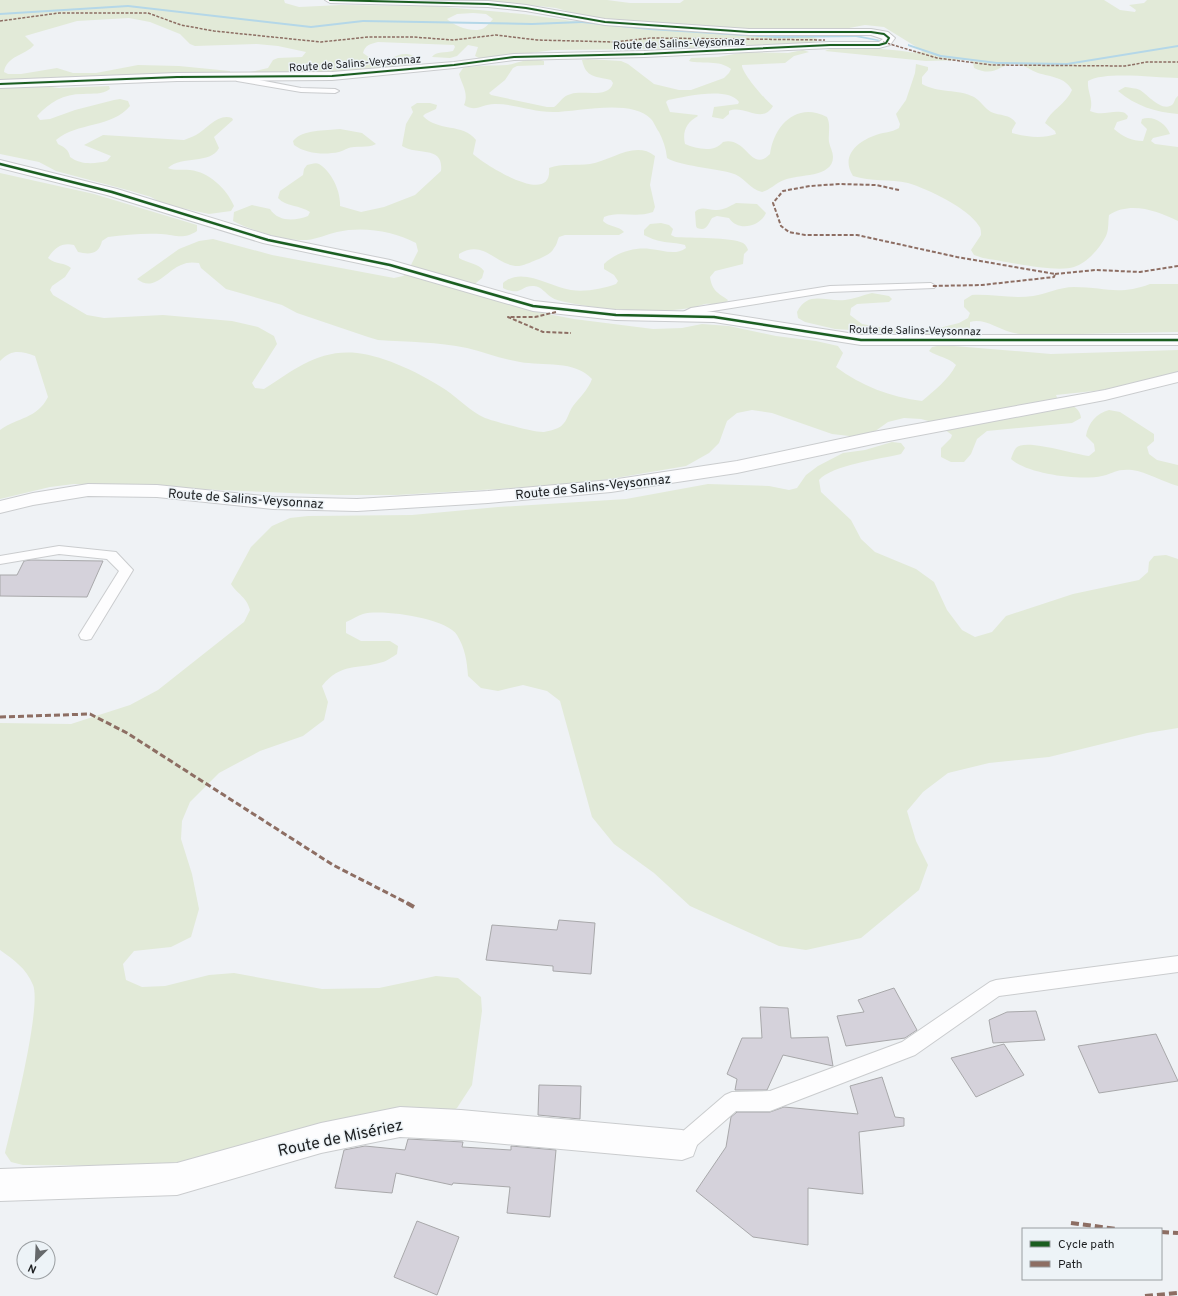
<svg xmlns="http://www.w3.org/2000/svg" width="1178" height="1296" font-family="Overpass,sans-serif">
<style>
.green{fill:#e2ead8;fill-rule:evenodd}
.lines{fill:none;stroke-linecap:round;stroke-linejoin:round}
.stream{fill:#b4d7e8;fill-rule:evenodd}
.building{fill:#d5d2db;stroke:#a8a8aa}
.service-casing{stroke:#caccce;stroke-width:2}
.minor-casing{stroke:#caccce;stroke-width:2}
.tertiary-casing{stroke:#caccce;stroke-width:2}
.service{fill:#fdfdfe;fill-rule:evenodd}
.minor{fill:#fdfdfe;fill-rule:evenodd}
.tertiary{fill:#fdfdfe;fill-rule:evenodd}
.quiet-far3{stroke:#8d6e63;stroke-width:1.5;stroke-dasharray:3 1.5;stroke-linecap:butt}
.quiet-far2{stroke:#8d6e63;stroke-width:2;stroke-dasharray:4 2;stroke-linecap:butt}
.quiet-far1{stroke:#8d6e63;stroke-width:3;stroke-dasharray:6 3;stroke-linecap:butt}
.quiet{stroke:#8d6e63;stroke-width:4;stroke-dasharray:8 4;stroke-linecap:butt}
.cycleway-far1-casing{stroke:#edf3f7;stroke-width:3.5}
.cycleway-casing{stroke:#edf3f7;stroke-width:4}
.cycleway-far1{stroke:#1b5e20;stroke-width:2}
.cycleway{stroke:#1b5e20;stroke-width:2.5}
.labels{text-anchor:middle;stroke-width:3;stroke-linejoin:round;paint-order:stroke}
.far-street-label{font-size:11px;fill:#1d1f21;stroke:#edf3f7}
.street-label{font-size:13px;fill:#1d1f21;stroke:#edf3f7}
.near-street-label{font-size:16px;fill:#1d1f21;stroke:#edf3f7}
</style>
<rect width="100%" height="100%" fill="#eff2f5"/>
<path class="green" d="M0,0h284l1,3 14,4 42,-2 92,1 90,8 78,11 164,11 42,-1 11,4 -2,2 -8,3 -152,5 -102,1 -73,9 -6,-3 3,-9 -10,-2 -11,11 -7,2 -18,-1c4,-6 14,-4 21,-6l2,-4 -1,-2 -76,-3c-8,2 -13,3 -15,11 26,20 30,-6 51,3 -13,20 -140,17 -168,17l22,-5 5,-8 5,-2 24,-1 4,-5 -28,-6 -21,-2 -62,2 -5,-2 -10,-10 -30,-12 -21,-4 -52,3 -52,15 9,9c-8,10 -28,11 -30,27l4,2h13l36,-6 16,5h23l42,-8 41,1 51,5v2l-58,3 -56,-1 -73,11 16,2 50,-2 1,3c-9,6 -16,4 -27,5 -20,0 -33,8 -46,22l3,4 10,-1 25,-9 39,-10 6,-1 8,2 2,5c-18,22 -53,16 -74,34l2,4c6,3 11,6 12,13 11,8 24,7 37,4l4,-5 -27,-11 19,-10 81,5c4,-2 9,-3 12,-5 11,-6 22,-22 36,-17l1,2 -19,17 5,11c-9,17 -37,7 -51,20 7,3 14,1 22,2 19,2 37,19 44,36l-3,5 -22,3 -46,-10 -12,-7 -20,-6 -75,-20 -17,-9 -39,-8zM473,13l13,1 7,5c-3,3 -6,7 -9,9 -10,6 -30,-2 -37,-9l10,-5z
M377,0h230l23,3h50l4,-3h420l16,10 15,2 1,-2 -7,-5 15,-2 3,-3h31v78c-23,0 -72,-7 -90,3 -1,11 6,19 2,30 13,6 23,-2 35,2l3,3 -1,3 -10,3 -3,7c9,8 18,12 29,12l4,-12 -6,-6 1,-4c11,-4 24,4 28,15l-17,4 -2,3 4,3 23,3v74c-21,-10 -47,-20 -69,-6 -1,6 0,15 -3,21 -6,12 -19,27 -32,31 -18,6 -71,-6 -91,-9l-9,-3 -3,-5 10,-15c0,-3 0,-7 -2,-9 -11,-18 -51,-37 -71,-43 -18,-4 -37,-1 -55,-7 -13,-20 5,-35 23,-41 8,-3 15,-2 23,-7l1,-4 -4,-10 10,-14 9,-27 1,-9 12,3v3l-6,7v7c15,9 37,5 52,13 7,4 10,11 17,15 9,4 19,2 25,11l-4,7v3c13,4 31,6 44,1l-1,-3 -10,-8c6,-13 21,-19 27,-33 -7,-13 -21,-13 -34,-17 -8,-3 -15,-9 -23,-9 -17,0 -19,14 -41,4l-1,-6 -6,-2 -41,1 -101,-10c9,-7 63,-2 77,0 8,1 14,3 21,0l-39,-24 -19,-2 -16,3 -96,1 -161,-11 -36,-10 -17,-2 -59,-4z
M803,50l6,2 -15,4 -9,7 -43,2c-1,7 24,36 31,41 -11,19 -29,-2 -44,5v3l-6,5 -11,-2 2,-10 24,-3 1,-2c-11,-16 -55,-5 -71,-2l-2,2 4,10 27,3 1,1c-11,6 -16,15 -13,28 12,5 29,9 38,-2 24,-6 28,32 47,12 4,-29 27,-53 57,-37 4,8 1,17 2,25 1,5 4,10 4,15 0,21 -35,17 -49,23 -8,3 -14,10 -22,12 -13,-3 -18,-16 -31,-19 -17,-5 -51,-7 -64,-15 -1,-10 -4,-18 -8,-26 -3,-4 -5,-10 -8,-13 -19,-21 -74,-7 -98,-7 -20,0 -38,-8 -57,-8 -13,-1 -19,9 -32,1 5,-12 -2,-20 -5,-31l4,-6c15,-3 29,-2 44,-3 13,-2 24,-9 37,-4v4l-27,1 -4,2 -8,12 -16,13 2,2 56,12h7c6,-4 8,-11 17,-13 12,-4 38,5 42,-11l-2,-3c-16,-4 -25,-2 -29,-20l6,-1 33,2 7,3 26,20 25,6h12l33,-12 5,-5 2,-4c-13,-10 -27,-4 -42,-8l2,-3 27,-1 27,-5 43,1z
M1125,87c5,1 11,1 15,3 7,4 23,24 33,14 2,-3 2,-6 5,-8v18c-23,-2 -42,-8 -60,-23z
M417,103h13l7,2 -1,4 -11,5 -2,2c15,16 40,7 53,24l-3,14c12,11 80,54 76,14 13,-5 27,-2 41,-4 21,-3 45,-24 65,-8l-5,29 5,22 -2,5c-16,6 -33,-1 -49,5l-1,4c6,6 16,5 21,11l-5,3h-54l-6,2c-2,4 -2,8 -5,11 -3,6 -9,8 -15,11 -6,2 -13,6 -20,7 -23,1 -34,-28 -60,-12v4c8,5 19,5 25,13l-2,7 -6,5v8l8,6 48,14 42,8 79,10 29,-1 20,-4 27,2 47,10 40,5 22,5 5,7 -7,14c25,19 55,30 86,34 13,-11 26,-21 34,-36 -8,-8 -18,-8 -27,-14l3,-4 10,-2 109,9 127,-4v22l-75,18 -47,5 2,5c10,4 22,6 23,18l-9,5 -85,8 -10,8 -6,15 -7,8h-13l-10,-5v-9l10,-10 1,-3 -16,-12 -15,-4 -17,-1 -16,4 -14,10 -16,5 -26,-3 -60,-21 -20,-3 -15,3 -10,8 -8,22 -10,10 -23,13 -76,13 -64,7 -149,9h-59l-264,-11 -24,3 -50,12v-69c18,-13 37,-11 48,-33l-13,-41c-15,-5 -23,-7 -35,5v-188l94,21 103,31v6c-14,9 -21,4 -36,3 -18,-1 -36,1 -53,3l-6,4c-3,13 -12,14 -24,11l-4,-7c-12,-3 -20,3 -26,13 8,7 17,4 23,10l-6,9 -13,9 -2,4 3,5 34,20 17,3 59,-3 69,6 26,6 16,9 3,8 -25,39 3,5 9,1c30,-19 54,-40 93,-36 28,3 65,21 89,37 13,9 24,21 39,28 8,3 51,15 59,14 4,-1 10,-2 14,-4 9,-4 10,-15 15,-22 7,-9 15,-16 19,-27 -17,-19 -49,-13 -72,-17 -19,-3 -36,-10 -53,-14 -29,-6 -59,-6 -89,-8l-10,-3 -71,-24 -15,-8 -56,-16 -25,-21 -2,-5c-7,-1 -12,-1 -18,2 -15,6 -27,28 -44,14l42,-30 20,-8 14,-2 59,16 122,23 9,-2 4,-3 11,-22 -2,-8c-23,-12 -53,-17 -79,-11 -10,2 -19,7 -30,8 -21,1 -55,-9 -74,-19l1,-9 18,-7 18,4c8,13 25,12 38,7l2,-4c-10,-7 -24,-5 -32,-14l2,-7 23,-16 1,-6 3,-4c4,-1 9,-3 12,-1 13,8 22,28 21,42l21,6 23,-5 31,-12 26,-24c3,-26 -23,-15 -39,-25l4,-22 7,-12 -2,-5z
M340,129l22,4 14,11c-7,4 -14,2 -22,3 -5,0 -9,3 -15,5 -14,3 -33,2 -45,-7l-1,-4c10,-12 32,-10 47,-12z
M736,203l21,1 9,9c-6,14 -28,19 -37,5l-12,-2 -5,2c-5,8 -5,13 -15,10l-1,-2 -1,-14c6,-7 15,-1 22,-2 7,0 13,-4 19,-7z
M661,223l8,2 4,4 -2,6 4,2c16,1 56,0 68,6 3,2 4,4 5,7l-4,4 -1,10 -28,7 -5,6c2,14 8,16 18,23 -5,8 -15,3 -23,4 -5,1 -9,3 -14,4 -40,6 -86,2 -126,-6 -4,-1 -10,-2 -14,-5 -6,-4 -9,-10 -17,-11 -14,-1 -12,11 -31,2v-5c19,-17 47,4 68,7 15,2 31,-1 45,-6l2,-3 -4,-6 -10,-6v-5c11,-11 30,-17 46,-15 13,1 25,7 36,-1l-1,-3c-17,-4 -24,-1 -41,-10v-5l6,-6z
M1150,284h28v48l-149,3c-6,-1 -13,-1 -19,-3 -14,-4 -26,-14 -40,-10v6l-5,4 -44,2 -6,-1 -1,-3 29,-3 16,-4 9,-5 2,-5 -6,-6v-7l8,-5c20,-1 41,4 61,1 14,-2 26,-9 41,-9 31,0 44,9 76,-3z
M872,293l17,3 3,3 -3,3 -32,2 -6,4 -1,7 12,9 34,6v3l-61,-4 -30,-7 -7,-4 -1,-6c11,-22 28,-10 48,-12 9,-1 18,-5 27,-7z
M1109,410l11,2 34,22v7l-7,6 2,7 8,6 21,5v21c-15,-4 -31,-14 -46,-16 -17,-1 -16,3 -30,6 -21,5 -75,-2 -91,-17 1,-3 3,-9 5,-11 9,-10 59,7 73,8l6,-5 -1,-7 -8,-8c2,-13 11,-23 23,-26z
M892,442l9,1 4,5 -4,6c-20,5 -69,11 -82,26l2,12 30,28 10,19 14,13 41,17 18,13 13,28 15,20 13,7 17,-5 14,-16 67,-22 66,-14 9,-8 1,-10 5,-6 12,-1 12,4v169l-31,5 -98,24 -60,6 -41,10 -25,19 -16,19 9,30 12,24 -9,25 -58,48 -55,12 -27,-4 -89,-40 -36,-33 -40,-29 -22,-27 -32,-116 -13,-10 -24,-6 -25,6 -17,-3 -13,-12c-1,-15 -3,-28 -11,-41 -11,-17 -75,-26 -94,-21 -6,2 -12,6 -17,8v11l15,8h29l8,5 -1,8c-5,3 -10,7 -14,8 -26,8 -42,0 -61,24l6,16 -4,18 -21,16 -43,15 -41,22 -29,29 -8,19 -1,18 11,35 7,35 -8,28 -20,10 -37,4 -11,13 3,16 16,7 23,-1 44,-11 25,-2 88,16 57,-1 57,-12 22,2 23,19 1,14 -10,74 -15,23 -12,8 -289,50 -133,-1 -12,-3 -6,-9c7,-29 37,-147 28,-168 -7,-17 -19,-25 -33,-35v-227l71,1 59,-19 28,-15 86,-68 6,-12c-4,-14 -12,-15 -19,-26l20,-37 21,-21 18,-8 18,-2 104,-1 86,-8 128,-8 82,-15 61,2 20,4 8,-2 9,-13 12,-9 25,-13 22,-3z"/>
<g class="lines">
<path class="stream" d="M128,5l183,21 52,-6 169,3 50,-2 68,7 127,8 79,-1 24,5 -2,1 -22,-4 -79,1 -127,-8 -68,-7 -50,2 -169,-3 -52,6 -183,-21 -128,8v-2z
M908,44l33,11 56,7 70,1 111,-18v2l-111,18 -70,-1 -57,-7 -32,-11z"/>
</g>
<path class="building" d="M31,560l72,1 -16,36 -87,-1v-21h17l7,-14z
M559,920l36,3 -4,51 -38,-3v-5l-67,-6 6,-35 65,5z
M894,988l23,42 -12,8 -59,8 -9,-30 27,-4 -6,-12z
M760,1007l28,1 3,30 37,-1 5,29 -50,-11 -16,35h-32l2,-11 -10,-5 15,-36h20z
M1036,1011l9,29 -52,3 -4,-23 18,-8z
M1156,1034l22,47 -79,12 -21,-47z
M1004,1044l20,31 -48,22 -25,-39z
M882,1077l13,40 9,1v8l-45,6 4,62 -55,-6v57l-55,-8 -57,-46 30,-44 5,-30 6,-5h33l14,-5 74,7 -8,-28z
M539,1085l42,1 -1,33 -42,-4z
M408,1139l55,3 -1,5 49,3v-4l45,4 -6,67 -43,-4 3,-26 -57,-4 -1,2 -56,-12 -4,20 -57,-5 9,-38 21,-4 40,4z
M417,1221l42,16 -22,58 -43,-18z"/>
<g class="lines">
<defs>
<path id="service" d="M234,75l67,13 34,1 4,2 -4,2 -34,-1 -64,-11 -4,-4z
M931,283l5,3 -2,2 -104,4 -136,22 -14,5 -5,-3 16,-8 139,-22z
M59,546l57,6 17,18 -42,69 -5,1 -5,-1 -2,-4 40,-64 -12,-12 -48,-5 -59,10v-8z
M1178,956v16l-179,24 -84,59 -145,56h-34l-47,41 -7,3 -7,-3 -3,-7 3,-7 50,-43 7,-3 38,-1 132,-49 88,-60 6,-2z"/>
<path id="minor" d="M400,1107l61,3 221,20 11,4 4,11 -4,11 -11,4 -221,-20 -61,-3 -79,16 -144,42 -177,6v-32l177,-6 144,-40z"/>
<path id="tertiary" d="M325,0l163,1 38,4 79,14 144,10h122l17,3 7,6 -5,7 -11,3h-49l-186,9 -130,3 -60,8 -122,12 -155,1 -177,7v-8l177,-7 155,-1 122,-10 60,-8 130,-3 186,-9h49l4,-3 -12,-4h-122l-144,-10 -79,-14 -38,-4 -158,-4z
M0,160l117,29 154,47 119,24 144,41 82,9 98,2 147,23h317v10h-317l-147,-23 -98,-2 -83,-9 -146,-42 -124,-26 -156,-48 -107,-27z
M1178,372v10l-73,18 -232,44 -136,29 -126,19 -123,11 -131,8 -84,-2 -116,-12 -69,-1 -55,9 -33,8v-12l33,-8 55,-9 69,1 116,12 84,2 131,-8 123,-11 126,-19 136,-29 232,-42z"/>
</defs>
<use href="#service" class="service-casing"/>
<use href="#minor" class="minor-casing"/>
<use href="#tertiary" class="tertiary-casing"/>
<use href="#service" class="service"/>
<use href="#minor" class="minor"/>
<use href="#tertiary" class="tertiary"/>
<path class="quiet-far3" d="M0,21l59,-8h89l33,12 33,6 107,11 47,-5h45l40,3 43,-5 41,5 77,2 37,-4 174,2
M883,42l54,16 55,7 133,1 22,-4h31"/>
<path class="quiet-far2" d="M899,190l-23,-5 -36,-1 -30,2 -27,5 -10,12 8,23 8,6 16,3h52l100,22 98,17 -1,3 -72,8 -51,1
M1055,274l41,-4 44,2 38,-6
M556,312l-21,5h-27l35,15 28,1"/>
<path class="quiet-far1" d="M0,717l90,-3 37,19 206,132 76,39"/>
<path class="quiet" d="M407,903l9,5
M1071,1223l46,6
M1161,1232l17,1
M1145,1296l33,-3"/>
<defs>
<path id="cycleway-far1" d="M0,84l177,-7 155,-1 122,-11 60,-8 130,-3 186,-9h49l7,-2 3,-5 -5,-4 -13,-2h-122l-144,-10 -79,-14 -38,-4 -158,-4"/>
<path id="cycleway" d="M0,164l112,28 156,48 122,25 143,41 83,9 98,2 147,23h317"/>
</defs>
<use href="#cycleway-far1" class="cycleway-far1-casing"/>
<use href="#cycleway" class="cycleway-casing"/>
<use href="#cycleway-far1" class="cycleway-far1"/>
<use href="#cycleway" class="cycleway"/>
</g>
<g class="labels">
<g class="far-street-label">
<text transform="translate(679 43) rotate(-2)" y="4">Route de Salins-Veysonnaz</text>
<text transform="translate(355 63) rotate(-4)" y="4">Route de Salins-Veysonnaz</text>
<text transform="translate(915 330) rotate(1)" y="4">Route de Salins-Veysonnaz</text>
</g>
<g class="street-label">
<text transform="translate(593 486) rotate(-6)" y="5">Route de Salins-Veysonnaz</text>
<text transform="translate(246 498) rotate(4)" y="5">Route de Salins-Veysonnaz</text>
</g>
<g class="near-street-label">
<text transform="translate(340 1137) rotate(-12)" y="6">Route de Misériez</text>
</g>
</g>
<rect x="1022" y="1228" width="140" height="52" fill="#edf3f7" stroke="#9a9ea1"/>
<rect x="1030" y="1241" width="20" height="6" fill="#1b5e20" stroke="#9a9ea1"/>
<text x="1058" y="1248" font-size="12" fill="#1d1f21">Cycle path</text>
<rect x="1030" y="1261" width="20" height="6" fill="#8d6e63" stroke="#9a9ea1"/>
<text x="1058" y="1268" font-size="12" fill="#1d1f21">Path</text>
<g transform="translate(36 1260) rotate(204)"><circle r="19" fill="#edf3f7" stroke="#9a9ea1"/>
<path d="M0-3L7 15L0 10L-7 15Z" fill="#66696b"/>
<text y="-6" font-size="11" font-weight="bold" text-anchor="middle" fill="#1d1f21">N</text>
</g>
</svg>
